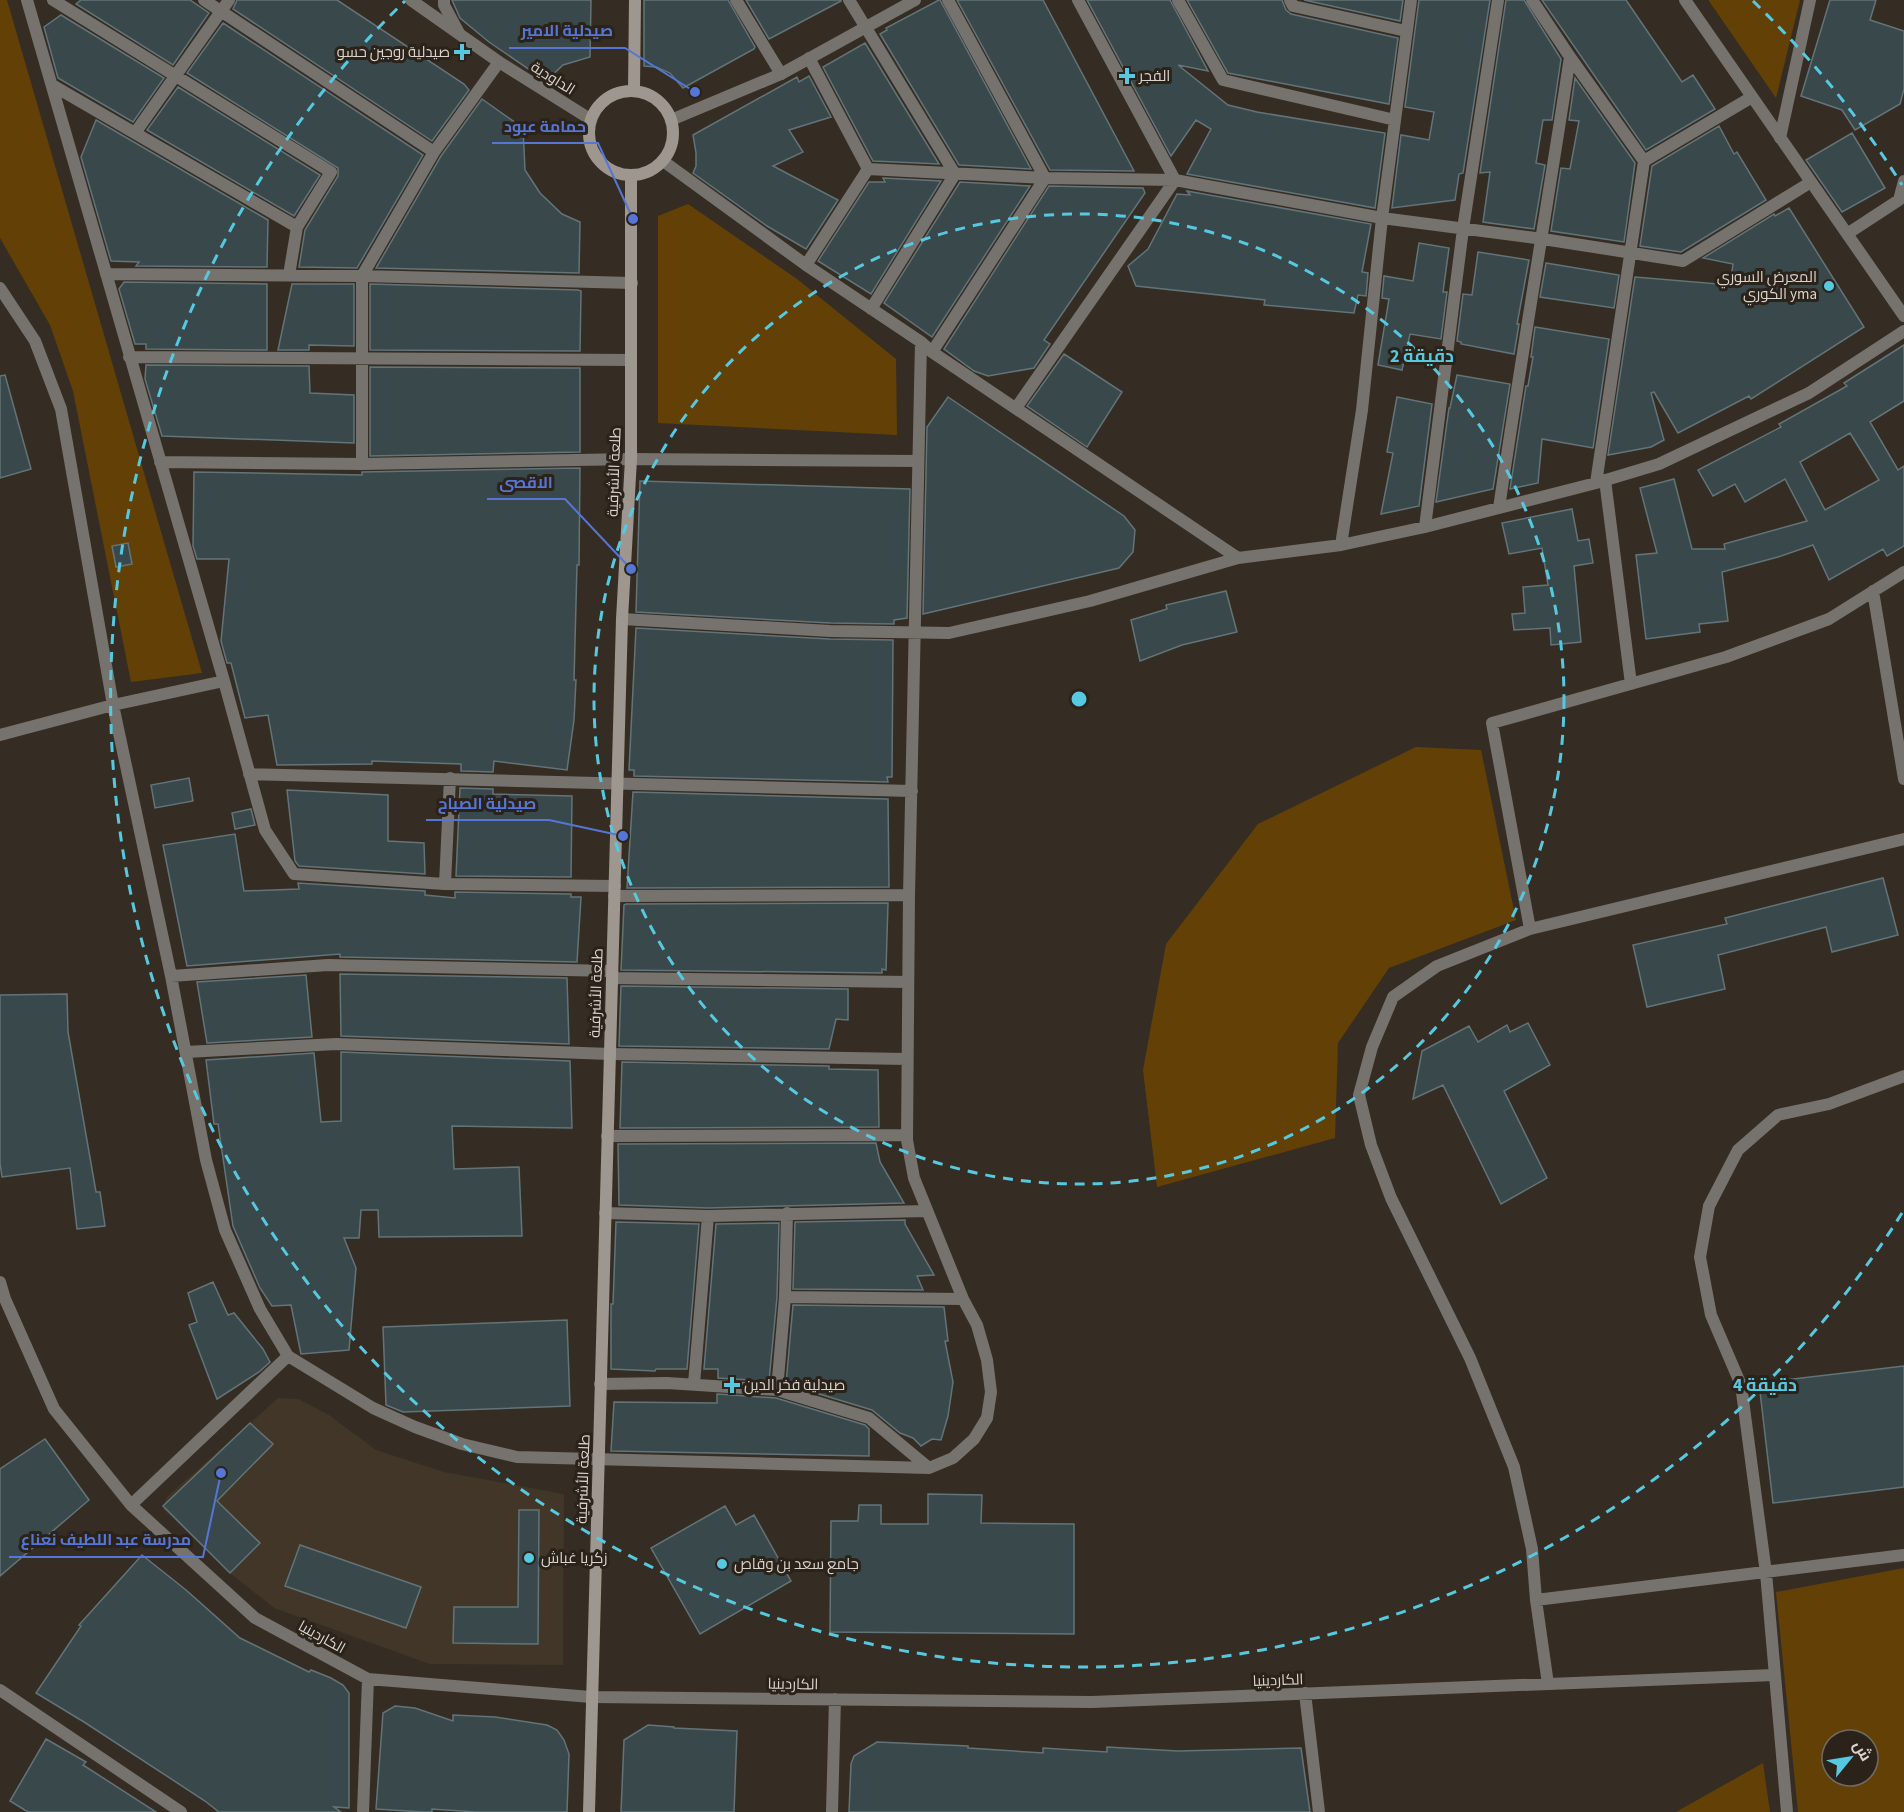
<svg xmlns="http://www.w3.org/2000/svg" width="1904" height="1812" font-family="'Source Sans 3',Cairo,sans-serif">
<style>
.built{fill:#413627}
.green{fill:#634106;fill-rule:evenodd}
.building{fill:#38484b;stroke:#637478;stroke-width:1.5;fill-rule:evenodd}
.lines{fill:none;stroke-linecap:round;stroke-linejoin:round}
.minor{stroke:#76726d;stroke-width:12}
.tertiary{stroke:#76726d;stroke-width:12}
.secondary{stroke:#9e978f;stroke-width:12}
.ring{fill:none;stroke:#56c9e1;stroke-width:3;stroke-dasharray:10 8}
.poi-dot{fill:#56c9e1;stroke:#2b231a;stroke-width:2}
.labels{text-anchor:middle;stroke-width:6;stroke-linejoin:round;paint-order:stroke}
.poi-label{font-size:15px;fill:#d9d4ce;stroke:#2b231a;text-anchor:start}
.street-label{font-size:15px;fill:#d9d4ce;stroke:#2b231a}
.centre{fill:#56c9e1;stroke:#2b231a;stroke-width:3}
.ring-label{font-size:18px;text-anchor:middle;font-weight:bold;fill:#56c9e1;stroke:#2b231a;stroke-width:6;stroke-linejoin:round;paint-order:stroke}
.leader{fill:none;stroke:#5576d5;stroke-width:2}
.callout-dot{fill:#5576d5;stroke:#2b231a;stroke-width:2}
.callout-label{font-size:16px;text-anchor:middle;font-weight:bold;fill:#5576d5;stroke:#2b231a;stroke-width:6;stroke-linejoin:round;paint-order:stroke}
</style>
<rect width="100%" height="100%" fill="#352d23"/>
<path class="built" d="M278,1398l20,1 31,16 47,35 68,22 120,22 -1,171 -133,-1 -156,-56 -44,-35 -67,-64v-3l4,-9z"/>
<path class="green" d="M0,0h7l195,673 -71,9 -58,-291 -23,-66 -50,-87z
M1709,0h91l-24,98 -67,-97z
M688,204l109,75 99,80 1,76 -239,-12v-207z
M1416,747l65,3 35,170 -127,48 -51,75 -3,95 -178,49 -14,-117 23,-126 92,-120z
M1904,1568v244h-106l-22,-220zM1832,1740h36v36h-36z
M1763,1763l7,49h-94z"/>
<path class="building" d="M81,0h109l19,13 -36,52 -97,-61z
M237,0h100l127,84 5,6 -37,51 -199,-132z
M452,0h139l-1,57 -27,8 -17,16 -57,-39 -29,-24z
M644,0h84l27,47 -1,2 -71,39 -13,-15 -14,-6 -12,-1z
M746,0h95v1l-72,38z
M939,0h1l91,169 -72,-4 -79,-131 7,-4 -1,-2z
M957,0h86l91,171 -84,-1z
M1087,0h83l38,71 -30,-6 50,40 29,7 128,21 -10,75 -188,-34 24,-45 -15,-9 -25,36z
M1187,0h95l4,10 5,4 107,24 -9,66 -161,-31z
M1304,0h99l-3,21z
M1419,0h71l-27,173 -4,1 -4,26 -63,8 9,-73 28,5 5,-28 -29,-5z
M1506,0h18l37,59 -9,61h-9l-7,43 9,2 -11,64 -51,-7 7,-50 -10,1z
M1542,0h84l56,82 11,-7 22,34 -69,41z
M1830,0h46l-6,20 34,11v58l-4,15 -45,26 -13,-20 -41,-14z
M61,15l103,63 -31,44 -75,-44 -14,-51z
M223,23l200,132 -66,113 -58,-1 6,-37 33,-54v-8l-151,-95z
M865,43l74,121 -66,-3 -50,-94z
M809,76l22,41 -42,13 14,22 -30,14 65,34 -32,49 -39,-23 -74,-53 3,-7v-13l-3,-18 104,-58 2,5z
M1575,78l60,85 -11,79 -73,-11 10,-63 9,1 9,-48 -10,-1z
M178,87l142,88 -26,41 -147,-86z
M482,99l41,29 2,42 15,23 22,21 18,8 -1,51 -203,-5 65,-112z
M96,120l172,100 -1,47 -131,-1 3,-4 -28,-1 -30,-104z
M1719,126l15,28 3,-2 29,48 -85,52 -41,-6 12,-80z
M1852,133l33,55 -43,24 -36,-52z
M883,178l58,3 -70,113 -53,-33 51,-79h16z
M960,182l70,4 -98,151 -48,-34z
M1049,186l94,2 2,5 -101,147 6,4 -16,24 -46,8 -14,-5 -30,-22z
M1187,191l184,33 -9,48 6,1 -2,23 -8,-1 -4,18 -90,-8 1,-5 -129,-14 -8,-20 20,-17 29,-55 13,1z
M1789,208l75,119 -113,72 -2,-3 -71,37 -24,-41 -3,1 13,47 -13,7 -43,8 27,-178 95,8 3,-21 -30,-6 71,-44 1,2z
M1419,243l30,5 -6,44h4l-6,47 -31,-5 -8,36 -24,-5 11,-66 -7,-1 2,-22 29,5z
M1478,252l51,8 -12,64h2l-5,30 -53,-10v-2l-4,-1 6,-47 9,1z
M1546,263l73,12 -5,33 -74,-11z
M124,282l143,2v66l-121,-1v-5h-11l-16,-55z
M292,284h62v62l-45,-1v5h-31z
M370,284l208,6 3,1 -1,60 -210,-1z
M1535,327l74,12 -16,109 -51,-9 -4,44 -28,6 16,-103h2l5,-29h-2z
M1904,345v56l-34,21 28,48 6,-4v80l-17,10 -4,-7 -54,31 -16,-35 -35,12 -56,15 6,49 -29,3 1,8 -54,7 -10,-84 21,-2 -17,-65 34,-9 18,70h33l-1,-5 83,-23 -22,-42 -40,23 -10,-18 -22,12 -15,-26 83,-43 -2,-3 68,-38 -3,-3zM1850,433l29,47 -54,30 -25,-48z
M1064,354l58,38 -35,55 -60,-41z
M146,365l163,1 1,27 44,2v48l-192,-7 -17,-57z
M370,367l210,1v84l-210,4z
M5,375l26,94 -31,9v-102z
M1457,375l53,9 -17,105 -57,13 13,-94h1z
M948,397l176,119 11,14 -2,22 -14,16 -196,46 4,-187z
M1397,397l35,7 -13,102 -38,8 12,-61 -6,-1z
M580,468l-1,97h-2l-3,115h2l-2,40 -7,50 -73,-9 -1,11 -32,-1v-7l-89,-3v3l-95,1 -9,-50 -23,3 -14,-55h-4l-6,-22 8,-82h-32l-4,-13 1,-74 168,3v-3z
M640,481l270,8 -3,129 -13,2v4l-64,-1 -194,-11z
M1572,509l6,32 11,-2 4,24 -19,3 7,76 -30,3 -1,-17 -36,2 -2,-16 13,-1 -2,-26 25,-2 -6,-37 -33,6 -7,-31z
M128,543l4,21 -16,3 -4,-21z
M1226,591l11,41 -55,13 -42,16 -9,-41 36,-11 -1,-4z
M636,628l194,11 63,1 -1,137h-5l1,5 -254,-6v-6h-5z
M189,778l4,23 -38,7 -4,-23z
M460,788l33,1v5l79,2 -1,81 -115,-1z
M287,790l101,5v46l36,2 1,31 -126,-8 -4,-5z
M633,792l255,7 1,88 -262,1z
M251,809l4,16 -20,4 -3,-16z
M235,834l9,57 55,-2 -1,-6 127,8v4l30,3v-6l116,2v3h10l-4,65 -237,-5v-3l-153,12 -24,-121z
M1883,878l15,57 -66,17 -6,-25 -108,28 7,34 -78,18 -14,-62 94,-21 -2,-6z
M888,903l-2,67 -4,-1v4l-261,-3 3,-65 2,-1z
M340,974l227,4 2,66 -228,-8z
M306,975l6,62 -105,6 -10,-61z
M621,986l227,3v31l-12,-1 -7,30 -210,-3z
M67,994l1,38 28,160h4l5,34 -28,3 -7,-61 -68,9 -2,-14v-168z
M1528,1023l22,42 -46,26 43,87 -46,26 -58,-119 -30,14 9,-48 47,-25 9,16 29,-17 3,7z
M341,1052l229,9 2,67 -120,-2 2,43 65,-2 3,69 -143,1 -1,-27h-17l-2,28h-15l12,30 -7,82 -48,4 -10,-49 -19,1 -12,-18 -27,-62 -15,-102h-4l-8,-64 108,-7 7,69 20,-1z
M622,1062l207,4v3l49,1 1,57 -259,1z
M876,1143l4,19 24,41 -196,5 -89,-3 -1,-61z
M905,1220v4l29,51 -17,1 6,14 -130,-1 2,-67z
M616,1222l83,2 -12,145h-31l-1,2 -44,-2v-65h2z
M779,1223l-2,74 -8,84 -51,-3v-9h-14l12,-145z
M213,1282l15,33 6,-2 29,36 7,13 -11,10 -42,27 -28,-74 8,-3 -9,-29z
M793,1305l151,2 4,34h-3l8,41 -5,34 -7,24 -9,-1 -11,7 -8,-8 -13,-5 -28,-23 -86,-26z
M567,1320l3,86 -167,6 -17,-7 -3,-78z
M1904,1366v121l-131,16 -14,-120z
M717,1394l59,4 89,27 4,4v27l-258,-5 3,-49 103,1z
M250,1423l23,21 -56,57 43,42 -30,30 -67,-67z
M45,1439l44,61 -89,76v-107z
M928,1494l54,1 -1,28 93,1v110l-244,-2 1,-111h27l1,-16h22v19h47z
M725,1506l11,19 18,-10 37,66 -91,53 -49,-86z
M519,1510h20l-1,134 -85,-1 1,-36h64z
M300,1545l121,42 -15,41 -121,-42z
M142,1555l44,35 54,48 69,34 2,-2 20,8 12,7 6,8v115l-15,-1 7,5h-122l-14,-11 -121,-79 -48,-29 45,-67 -2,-1z
M395,1706l20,2 38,13v-6l42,2 52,8 10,5 7,10 5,14 -2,58h-91l-44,-3v3h-9l-47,-3 7,-96z
M648,1725l26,2v1l63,3 -3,81h-113l3,-72z
M46,1739l40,23 -3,3 73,47h-128l-18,-11z
M877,1742l91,4v2l75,5v-5l64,4v-5l71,4 123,-3 9,64h-461l2,-48 3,-8z"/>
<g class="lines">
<path class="minor" d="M27,0l197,681 41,149 29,44 151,10 170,2
M53,0l278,172 -34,55 -8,48
M204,0l230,152
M444,0v5l15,28
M736,0l45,74
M849,0l106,174 -84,135
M1178,0l45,80 172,40
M1290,0l3,6 113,25
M1532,0l38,57 74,104 108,-64
M1685,0l219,316
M52,85l245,142
M135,133l94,-133
M1780,138l30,-138
M663,161l143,104 115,77 11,10 306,206
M868,169l177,9 130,2 207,38 161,21 140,22 128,-79
M1847,234l52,-34 5,-19
M806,265l62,-96 -59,-111
M106,274l256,2 270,7
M0,288l35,53 26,68 52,296 58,271 35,184 19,70 35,79 28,47 85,52 42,19 47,17 55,13 412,11 24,-10 21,-19 13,-21 4,-26 -4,-32 -10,-35 -14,-26 -49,-121 -7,-38 2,-245 12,-553
M932,352l113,-174 -97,-178
M129,357l501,3
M1016,408l159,-228 -97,-180
M160,462l202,2 269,-5 287,2
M362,464v-188l72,-124 65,-90
M1605,480l26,204
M1596,483l48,-322
M1499,508c22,-150 48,-300 71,-451
M1425,527l38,-298 35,-229
M1341,545l21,-135 20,-192 29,-218
M1873,591l31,188
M622,619l208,12 119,2 141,-32 148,-43 103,-13 84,-18 171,-44 63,-19 150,-71 95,-62
M0,735l113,-30 111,-24
M249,774l663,17
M445,884l5,-106
M614,896l295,-1
M1530,929l-38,-206 234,-66 103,-38 75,-47
M171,976l157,-11 284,6
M612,978l296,4
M186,1052l150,-8 274,10 297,5
M607,1136l300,-1
M605,1213l103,3 219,-5
M0,1282l5,17 49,110 77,96 124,113 113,61 223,18 501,5 682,-27
M785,1297l178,2
M600,1384l67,-1 110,7 92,28 60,50
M694,1384l14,-168
M777,1390l8,-93 2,-84
M131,1505l157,-149
M1536,1600l368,-45
M1548,1684l-12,-84 -4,-51 -18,-82 -44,-109 -79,-160 -20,-53 -12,-50 13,-48 21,-50 44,-31 93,-37 374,-90
M0,1690l181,122
M1305,1693l14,119
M363,1812l5,-133
M832,1812l3,-113
M1787,1812l-21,-239 -25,-188 -30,-70 -11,-58 9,-51 29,-56 40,-35 51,-11 75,-28"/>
<path class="tertiary" d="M411,0l88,62 91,57
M671,120l110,-46 134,-74"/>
<path class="secondary" d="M634,90l1,-90
M589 133a42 42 0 1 1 84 0a42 42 0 1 1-84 0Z
M589,1812l33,-1193 9,-160v-283"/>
</g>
<g class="ring">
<circle cx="1079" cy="699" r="485"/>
<path d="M1902 1213A970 970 0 1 1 405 1M1753 1A970 970 0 0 1 1902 185"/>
</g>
<g class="poi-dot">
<path d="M459 43h6v6h6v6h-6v6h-6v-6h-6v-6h6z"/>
<path d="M1124 67h6v6h6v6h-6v6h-6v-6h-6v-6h6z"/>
<circle cx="1829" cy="286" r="6"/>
<path d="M729 1376h6v6h6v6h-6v6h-6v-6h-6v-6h6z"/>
<circle cx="529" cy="1558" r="6"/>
<circle cx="722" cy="1564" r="6"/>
</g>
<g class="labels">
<g class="poi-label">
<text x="450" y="57" text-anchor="end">صيدلية روجين حسو</text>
<text x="1139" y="81">الفجر</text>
<text x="1817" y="282" text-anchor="end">المعرض السوري<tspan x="1817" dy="17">الكوري yma</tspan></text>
<text x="744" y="1390">صيدلية فخر الدين</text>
<text x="541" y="1563">زكريا غباش</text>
<text x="734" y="1569">جامع سعد بن وقاص</text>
</g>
<g class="street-label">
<text transform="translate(553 78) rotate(32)" y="5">الداودية</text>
<text transform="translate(614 472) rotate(-88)" y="5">طلعة الأشرفية</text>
<text transform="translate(596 993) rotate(-88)" y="5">طلعة الأشرفية</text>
<text transform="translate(583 1479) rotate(-88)" y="5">طلعة الأشرفية</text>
<text transform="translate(322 1637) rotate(29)" y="5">الكاردينيا</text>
<text transform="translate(1278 1680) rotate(-2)" y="5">الكاردينيا</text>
<text transform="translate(793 1684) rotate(1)" y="5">الكاردينيا</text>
</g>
</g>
<circle cx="1079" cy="699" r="9" class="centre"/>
<g class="ring-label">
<text x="1422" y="362">2 دقيقة</text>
<text x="1765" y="1391">4 دقيقة</text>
</g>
<path class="leader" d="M695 92L625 48H509M633 219L598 143H492M631 569L565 499H487M623 836L549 820H426M221 1473L203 1557H9"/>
<g class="callout-dot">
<circle cx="695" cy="92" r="6"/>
<circle cx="633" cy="219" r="6"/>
<circle cx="631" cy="569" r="6"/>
<circle cx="623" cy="836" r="6"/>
<circle cx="221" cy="1473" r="6"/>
</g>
<g class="callout-label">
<text x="567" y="36">صيدلية الامير</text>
<text x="545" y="132">حمامة عبود</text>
<text x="526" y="488">الاقصى</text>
<text x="487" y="809">صيدلية الصباح</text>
<text x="106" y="1545">مدرسة عبد اللطيف نعناع</text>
</g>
<g transform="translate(1850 1758) rotate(60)"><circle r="28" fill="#2b231a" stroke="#716a62" stroke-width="1.5"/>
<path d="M0-4.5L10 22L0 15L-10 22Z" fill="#56c9e1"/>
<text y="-9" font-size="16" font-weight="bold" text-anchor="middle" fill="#d9d4ce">ش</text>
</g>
</svg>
